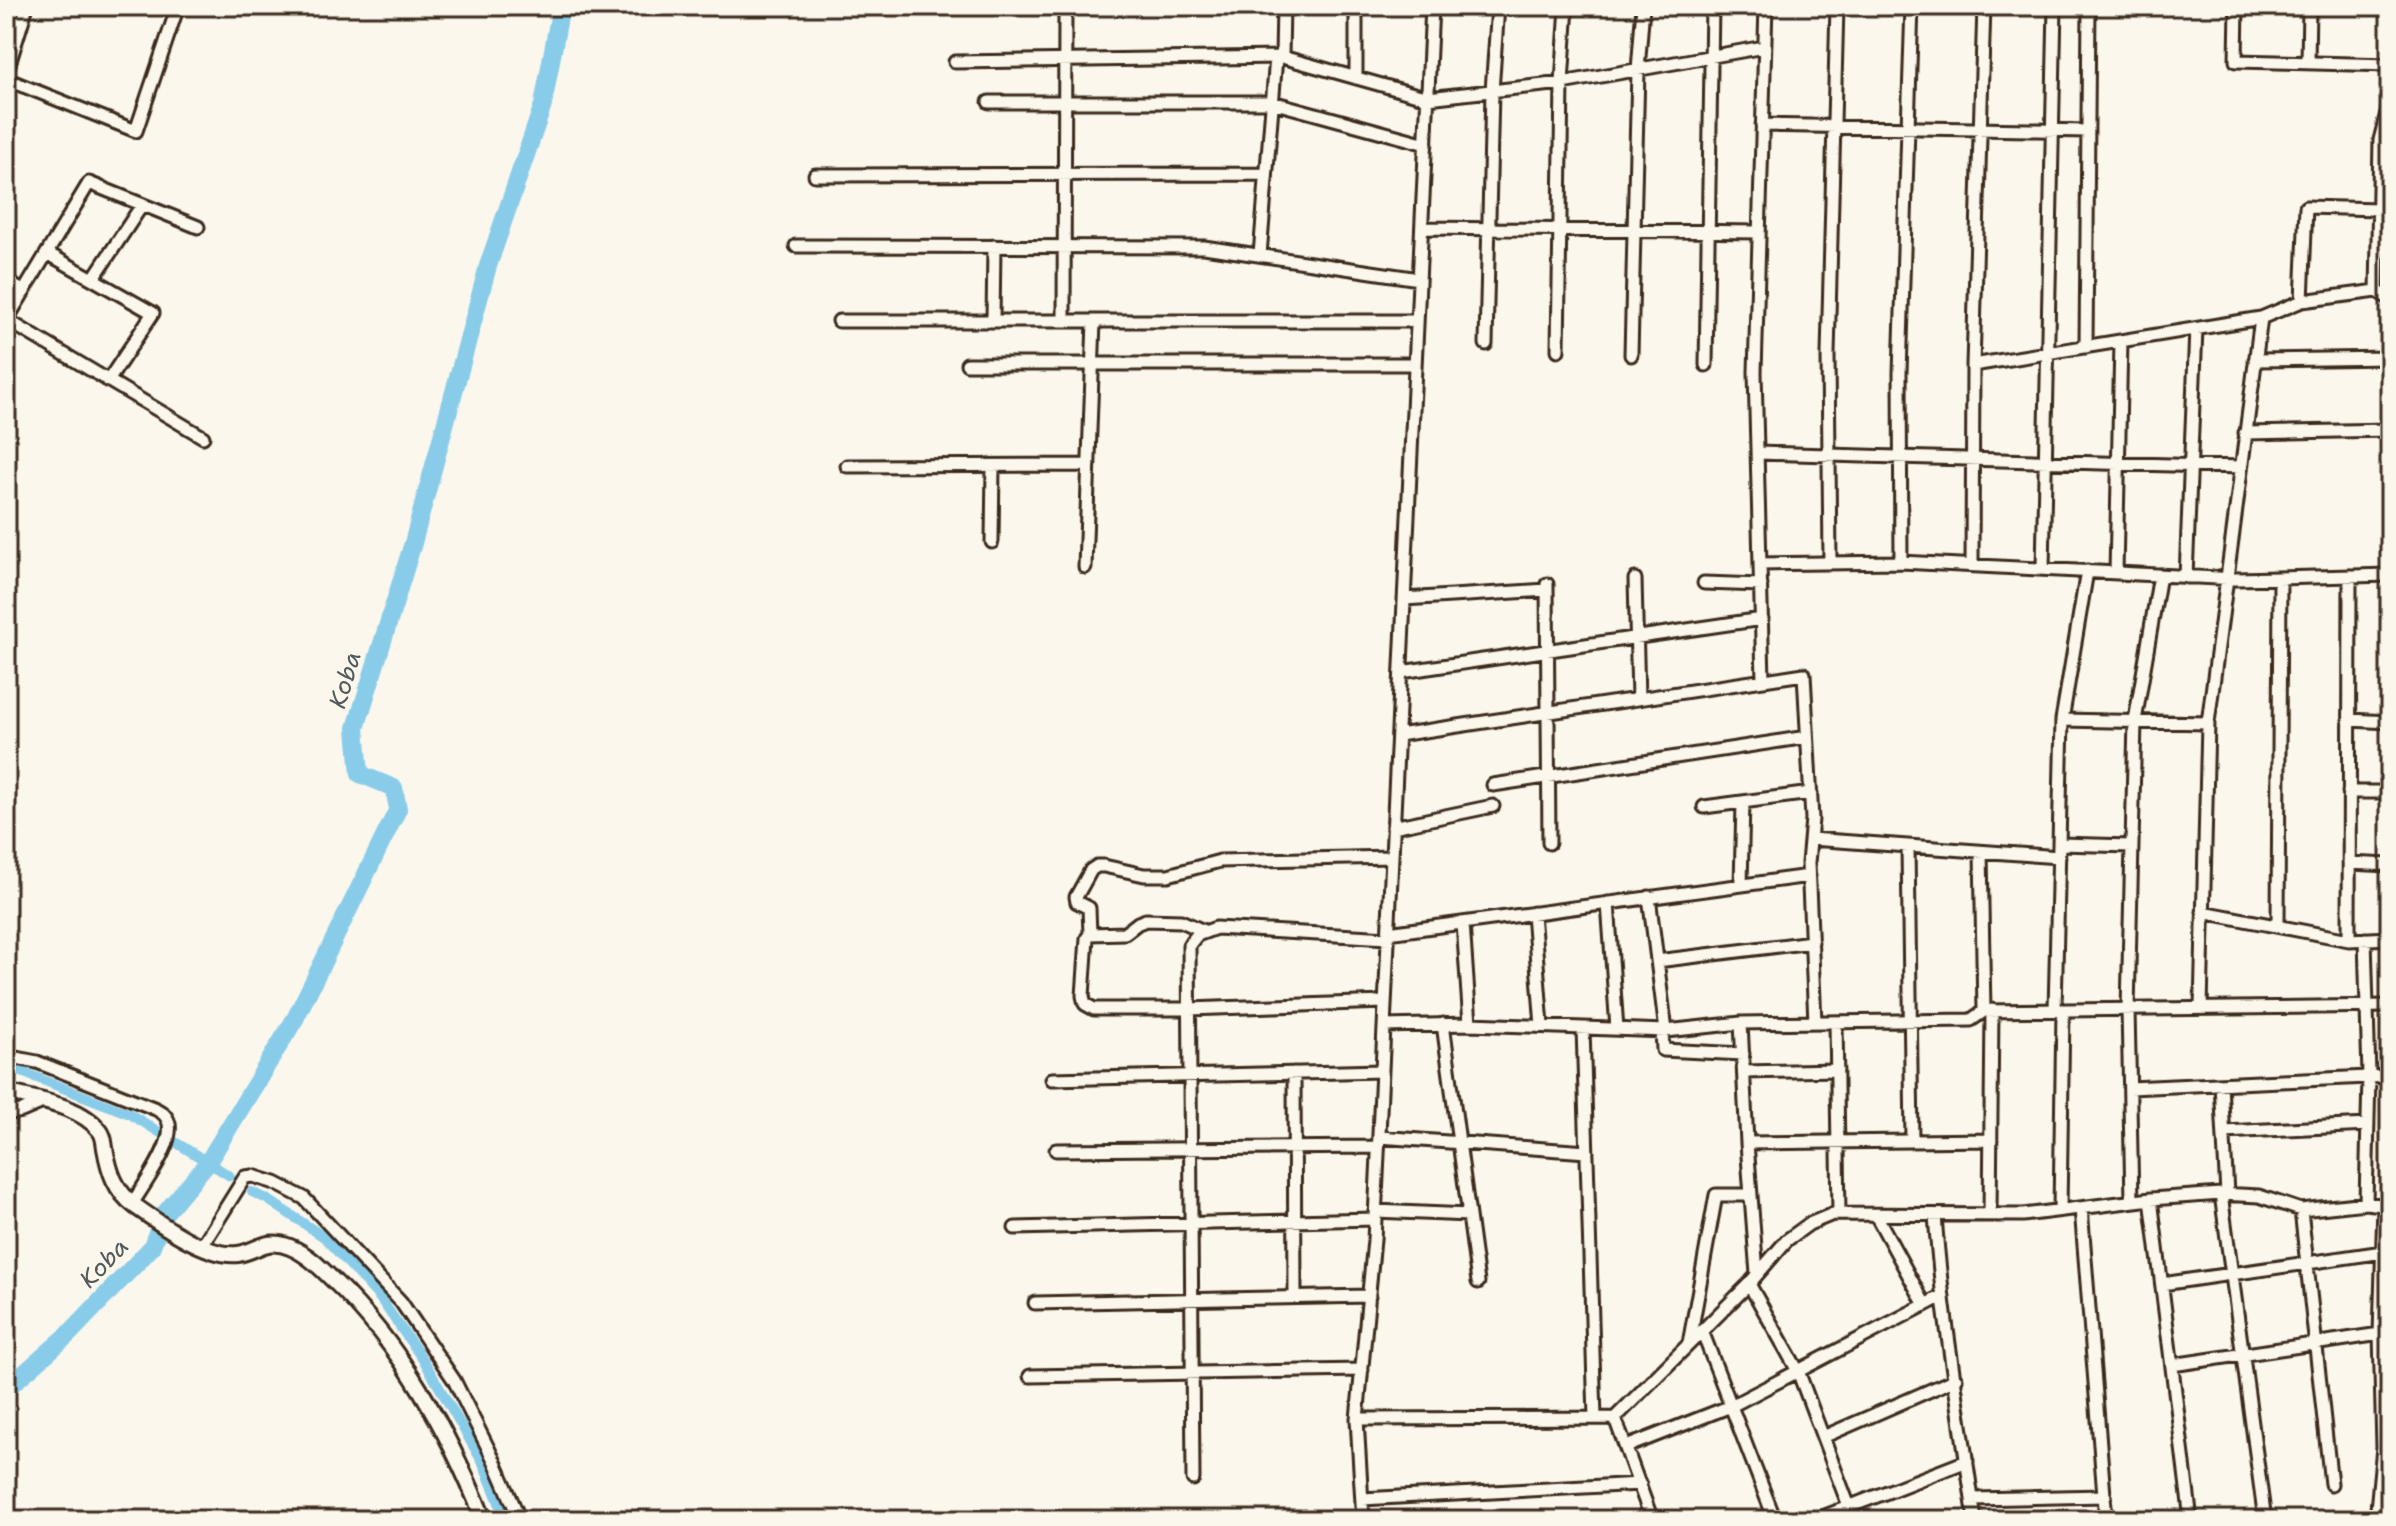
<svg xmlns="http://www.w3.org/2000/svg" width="2396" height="1526" font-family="'Shantell Sans',sans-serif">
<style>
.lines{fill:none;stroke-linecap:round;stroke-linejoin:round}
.canal{stroke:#89ccea;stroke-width:10}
.river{stroke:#89ccea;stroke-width:18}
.minor-casing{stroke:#3b2a1e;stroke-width:17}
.major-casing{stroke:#3b2a1e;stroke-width:20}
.minor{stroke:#fbf7ec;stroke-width:11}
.major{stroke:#fbf7ec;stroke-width:14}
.labels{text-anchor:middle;stroke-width:6;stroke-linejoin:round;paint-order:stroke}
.water-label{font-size:24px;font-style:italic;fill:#525b5b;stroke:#fbf7ec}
</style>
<rect width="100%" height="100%" fill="#fbf7ec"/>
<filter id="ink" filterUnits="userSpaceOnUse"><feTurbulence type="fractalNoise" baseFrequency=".0125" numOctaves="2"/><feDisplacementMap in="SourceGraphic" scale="16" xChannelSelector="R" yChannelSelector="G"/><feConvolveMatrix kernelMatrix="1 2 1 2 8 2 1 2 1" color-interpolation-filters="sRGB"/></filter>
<g filter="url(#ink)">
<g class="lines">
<path class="canal" d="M6,1070l16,2 108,42 100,62
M252,1192l15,7 57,38 55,60 45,64 59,102 23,57"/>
<path class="river" d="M6,1386l6,-2 57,-50 82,-86 14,-35 43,-51 87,-143 103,-210 -4,-21 -34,-14 -4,-46 57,-185 75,-277 55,-161 18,-99"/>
<defs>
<path id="minor" d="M2237,6l-1,55 154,4
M2385,6l5,1
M1282,57l1,-51
M955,62l327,-5 146,41 134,-15 202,-36
M2308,63l1,-57
M6,74l21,-68
M1356,78v-72
M6,79l130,52 42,-125
M989,102h283l154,42
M1762,125l326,6
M815,175l451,-1
M1422,228l337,4
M796,246l408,1 215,32
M47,253l106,60 -45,68
M1260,255l16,-198
M93,279l49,-74
M6,281l18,11
M2377,291l3,-151 10,-39
M2302,301l4,-94 73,2
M7,320l196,117
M6,321l83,-138 109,44
M839,321h578
M993,321l1,-75
M1064,321l1,-315
M1486,344l6,-253 6,-85
M2086,347l3,-341
M1558,350l4,-267 5,-77
M1631,355l7,-285 5,-64
M2255,360l135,-2
M967,364h448
M1706,365l6,-359
M1973,365l288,-47 41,-17 75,-10 13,8
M2245,433l145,-3
M1758,453l483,14
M847,466l242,-1
M992,542l1,-76
M1901,562l-1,-189 12,-367
M1830,563l-2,-208 9,-349
M1760,564l141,-2 336,17 153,-4
M1972,565l1,-200 11,-359
M1085,567l9,-246
M2043,569l12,-563
M2116,573l5,-232
M2186,577l10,-248
M1635,579l3,120
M1704,583l57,2
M1547,584l2,259
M1404,599l143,-9
M1401,672l361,-53
M1763,680l-8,-308 11,-366
M2062,720l146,3
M2349,720l41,2
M1398,735l406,-61 8,145 -4,44 7,159
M1493,785l314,-48
M2349,792h41
M1704,807l107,-14
M1393,827l100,-21
M1811,839l248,18
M2059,844l73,2
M1908,846l4,295
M1981,852l3,159
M2349,863l41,2
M1741,885l2,-83
M1649,897l17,134
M1608,903l9,126
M2203,912l146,28 41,-2
M1533,913l9,113
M1463,923l7,101
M2278,926l2,-348
M1204,931l-23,-10 -35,-1 -8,3 -13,10 -35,1 -3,4 -4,58 2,8 9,5h95l196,-7
M1388,933l421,-57
M1090,934l-1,-26 -12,-6 -1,-5 15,-27 6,-4h7l40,9h24l52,-14 172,-4
M2365,939l4,137 -3,127
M2349,940l1,-364
M1657,961l155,-19
M2201,1008l7,-285 53,-405
M2055,1010l7,-290 25,-149
M1836,1022l3,192
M1741,1023l6,120 10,131
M1443,1024l35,258
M1384,1026l86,-2 196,7 75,-8 230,-3 13,-9 406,-5
M1583,1028l12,390
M1662,1031l1,19 80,4
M6,1056l31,6 119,47c3,2 8,4 10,8 15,19 -23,69 -34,87
M1744,1072l93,-2
M1294,1073l1,224
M1052,1079l330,-8
M2221,1084l6,110
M2130,1088l260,-12
M6,1114l16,-3 21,-9
M2224,1132l144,-7
M1379,1137l208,15
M1747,1143l244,-3
M1056,1150l322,-3
M2221,1194l44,326
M2151,1199l40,321
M2132,1201l-4,-192 7,-288 25,-146
M2081,1208l25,312
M2060,1210l3,-200
M2301,1210l30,274
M1375,1211l94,4
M1876,1215l49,90
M1935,1215c7,102 26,203 40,305
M1990,1215l2,-205
M1015,1228l360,-9
M199,1246l6,-5 40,-64 8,-1 22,7 29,15 97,104 53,78 41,82 25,58
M1749,1284l49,87 56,149
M2162,1284l221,-32
M1035,1303l334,-7
M1702,1331l73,189
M1689,1344l27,-149h35
M2172,1365l208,-31
M1030,1376l332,-6
M1615,1418l37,102
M1357,1419l258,-1 134,-134 38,-44 22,-16 24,-10 190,1 128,-16 70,-5 38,2 42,14 65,-7 24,3
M1823,1437l133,-58
M1626,1447l105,-41 211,-110
M1193,1479l-4,-534 8,-10 19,-7 172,10
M1362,1499l278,-15
M1972,1499l133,-3
M1363,1520l-6,-101 17,-179 58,-1234
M1815,1520l152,-59
M2376,1520l7,-73 -3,-113 4,-128"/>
<path id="major" d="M6,1092c30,8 74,13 94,39 4,5 4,11 5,17 4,23 10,43 30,58 24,17 72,52 103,48 20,-3 28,-17 52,-7 17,7 30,20 43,33 70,67 115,151 151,240"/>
</defs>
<use href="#minor" class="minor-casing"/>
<use href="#major" class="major-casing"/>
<use href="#minor" class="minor"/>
<use href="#major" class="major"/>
</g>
</g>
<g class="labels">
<g class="water-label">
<text transform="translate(345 680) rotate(-73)" y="8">Koba</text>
<text transform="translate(104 1263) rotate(-46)" y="8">Koba</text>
</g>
</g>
<rect width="2396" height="1526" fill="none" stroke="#fbf7ec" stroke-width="32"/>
<rect x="16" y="16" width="2364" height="1494" fill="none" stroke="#3b2a1e" stroke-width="3" filter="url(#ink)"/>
</svg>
